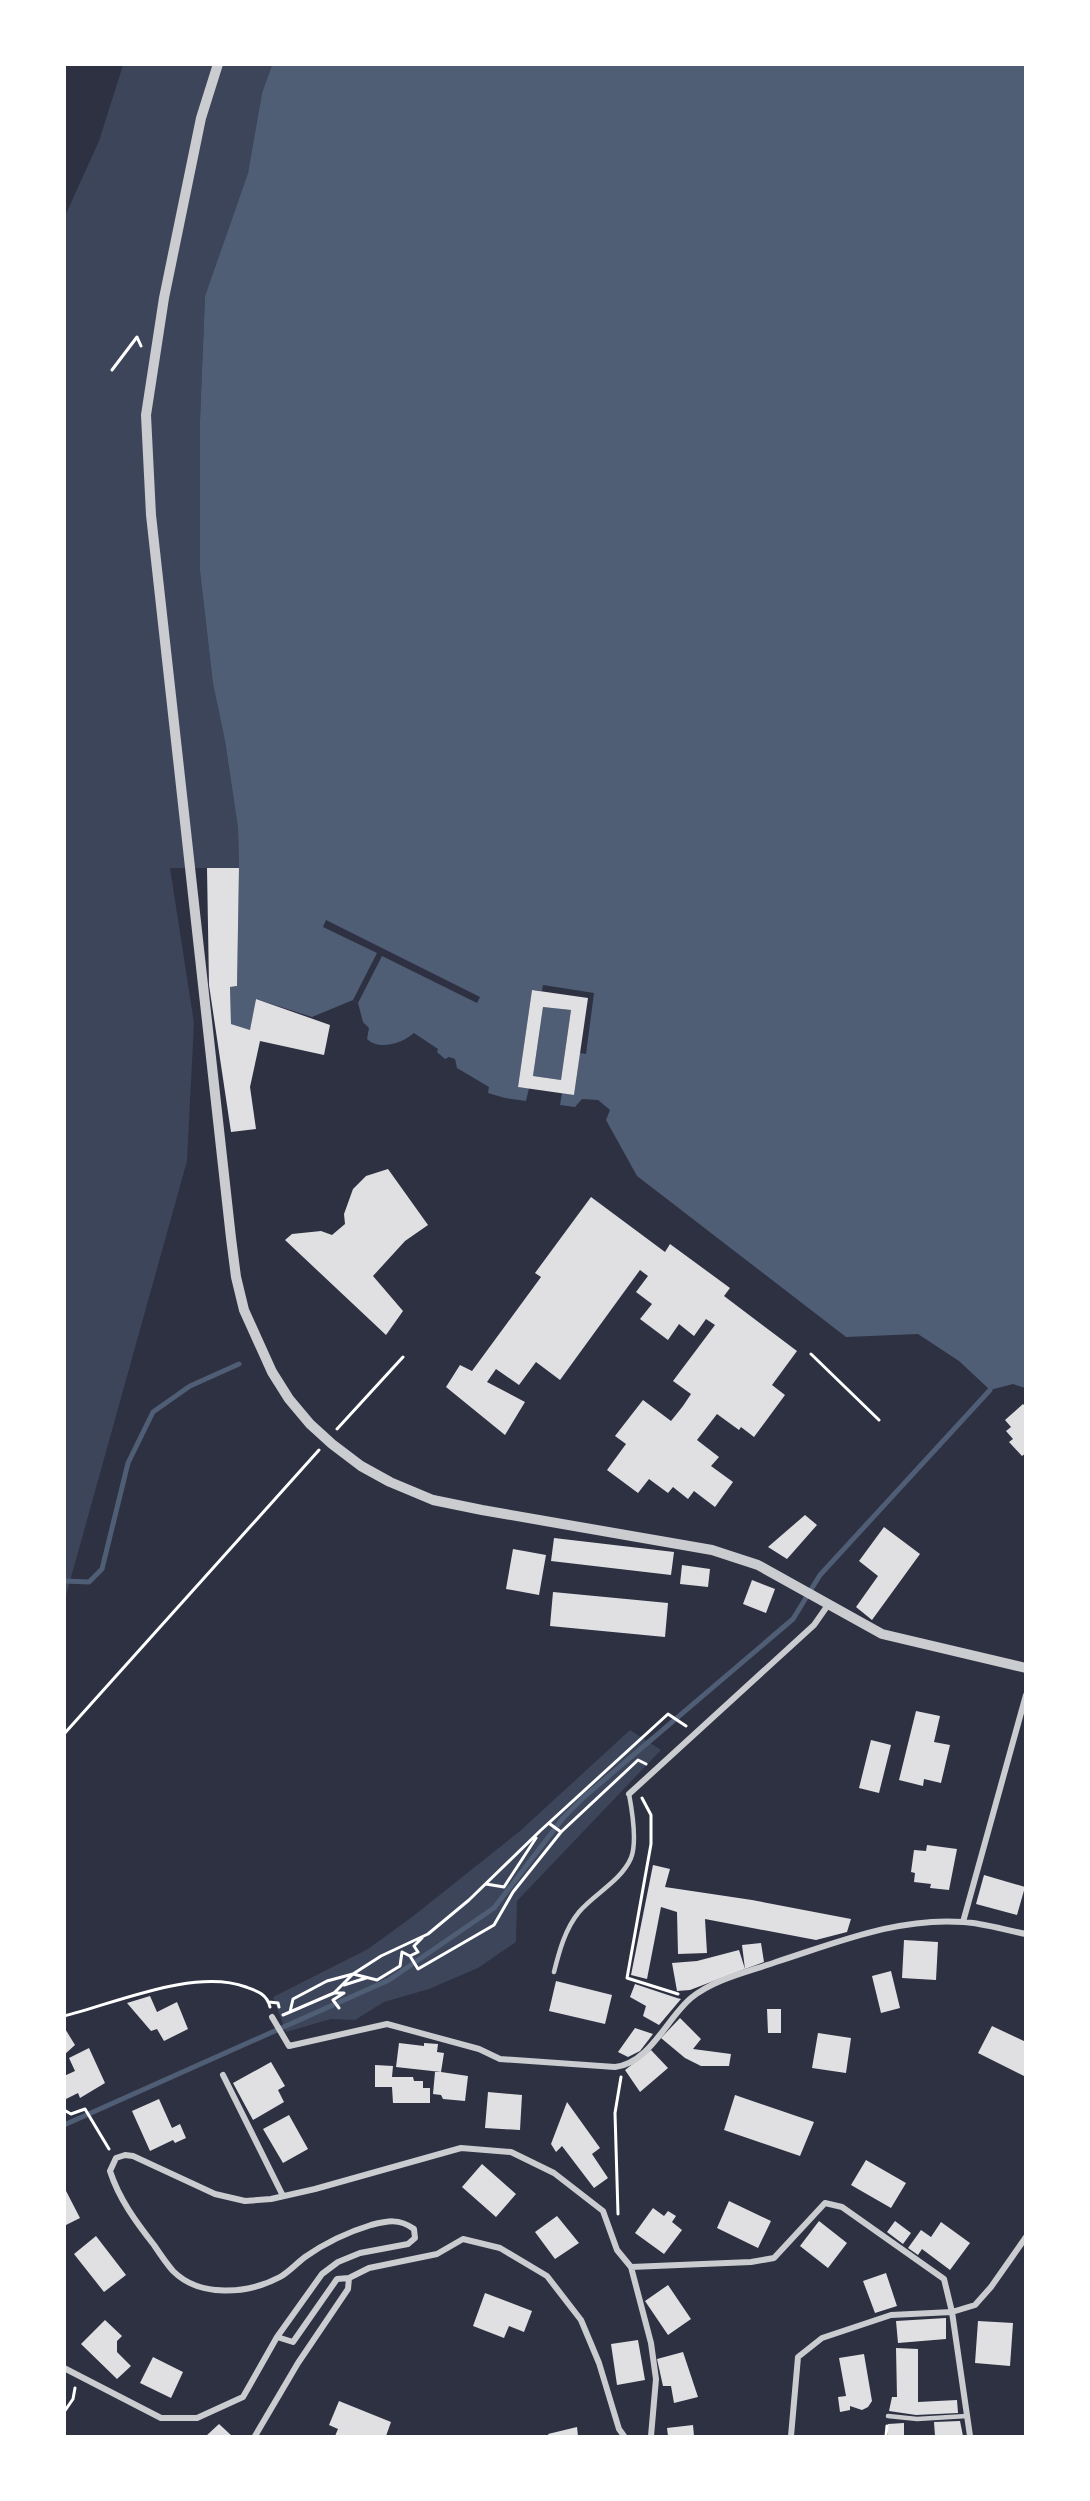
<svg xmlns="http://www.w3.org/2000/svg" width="1090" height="2501" font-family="'Sofia Sans Condensed',sans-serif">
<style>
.green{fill:#3c4559}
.water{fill:#4f5d75}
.pier{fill:#2d3142}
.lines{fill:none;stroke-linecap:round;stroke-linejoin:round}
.stream{stroke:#4f5d75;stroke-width:5}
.building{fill:#e0e0e3;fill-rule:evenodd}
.path{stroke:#fff;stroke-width:3}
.service{stroke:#caccd0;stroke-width:4.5}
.minor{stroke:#caccd0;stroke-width:6}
.tertiary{stroke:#caccd0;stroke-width:10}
</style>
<rect width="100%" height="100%" fill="#2d3142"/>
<path class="green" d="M123,65h149l-10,28 -14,80 -43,123 -5,124v151l13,113 12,57 13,87 1,40h-69l24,155 -7,138 -122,438v-1383l34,-75z
M630,1730l31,20 -144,151 -1,41 -38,26 -49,21 -45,13 -29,18 -24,-1 -45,13 -13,-35 95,-48 44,-32 108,-86z"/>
<path class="water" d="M272,65h753v1323l-12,-4 -23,6 -31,-29 -41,-27 -72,3 -209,-161 -31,-56 4,-10 -12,-10 -16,-1 -7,8 -15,-2 2,-12 12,2 6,-42 6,1 8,-61 -51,-8 -1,6 -10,-1 -14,97 11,1 -3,13 -21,-3 -17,-5 1,-6 -32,-19 -2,-9 -6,-2 -4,2 -8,-7 1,-3 -24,-16c-11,10 -35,18 -47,6l2,-11 -6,-6 -5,-19 -5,-3 -41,17 -56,-18 -6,31 -19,-6 -1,-37 7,-1 2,-118 -1,-40 -13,-87 -12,-57 -13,-113v-151l5,-124 43,-123 14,-80z
M543,1007l28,3 -10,70 -28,-4z"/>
<path class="pier" d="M326,920l154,77 -3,6 -95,-47 -24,47 -5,-3 24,-47 -54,-26z"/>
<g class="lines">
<path class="stream" d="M64,1581l25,1 13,-13 26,-106 25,-51 37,-26 49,-22
M64,2125l325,-145 105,-72 69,-90 21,-21 209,-178 27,-44 170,-185"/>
</g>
<path class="building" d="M207,868h32l-2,118 -7,1 1,37 19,6 6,-31 74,26 -6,30 -64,-14 -10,46 6,42 -25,3 -22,-147z
M532,990l56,8 -14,97 -56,-8zM543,1007l28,3 -10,70 -28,-4z
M388,1169l40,56 -23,16 -32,35 30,35 -17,24 -101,-95 7,-6 29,-3 11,4 13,-11 -1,-10 9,-25 13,-13z
M591,1197l74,55 5,-8 60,44 -6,8 73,55 -25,34 13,10 -31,42 -13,-10 -2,3 -22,-16 -20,26 22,17 -8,9 22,16 -18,25 -21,-16 -6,8 -15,-12 -5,6 -19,-14 -11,14 -31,-23 19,-26 -11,-8 28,-36 28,21 12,-15 8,-12 -18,-13 42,-56 -9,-6 -12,17 -15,-12 -11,16 -28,-21 12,-15 -16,-12 12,-16 -8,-6 -80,110 -24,-18 -17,23 -23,-16 -9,13 38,20 -20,33 -59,-48 14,-22 12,6 69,-94 -6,-4z
M1023,1404l3,3v46l-4,3 -13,-14 4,-3 -7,-8 5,-4 -6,-7z
M805,1515l12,10 -30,34 -19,-12z
M884,1527l36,27 -48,66 -16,-13 22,-31 -19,-15z
M554,1538l120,14 -3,23 -120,-14z
M513,1549l33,6 -7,40 -33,-6z
M682,1565l28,4 -2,18 -28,-3z
M752,1580l23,9 -9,24 -23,-9z
M553,1592l115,11 -3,34 -115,-11z
M916,1711l24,5 -6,26 16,3 -9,38 -17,-4 -1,7 -24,-6z
M871,1740l20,5 -12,48 -20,-5z
M927,1845l30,4 -8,41 -19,-2 1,-4 -17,-2 1,-9 -4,-1 3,-22 12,1z
M653,1865l17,4 -5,18 87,13 99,19 -4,13 -31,8 -111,-21 2,34 -29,1 -1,-42 -16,-5 -14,72 -16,-4z
M984,1875l41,12 -8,28 -41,-11z
M904,1940l34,2 -2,38 -34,-2z
M761,1943l3,19 -19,7 -3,-24z
M739,1950l6,19 -55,21 -13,1 -5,-28 25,-2z
M891,1971l9,37 -19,5 -9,-37z
M556,1981l56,14 -7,29 -56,-13z
M635,1984l42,14 4,1 -22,26 -16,-9 3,-10 -16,-9z
M150,1996l7,16 20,-10 11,27 -24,12 -7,-12 -6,2 -24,-28z
M767,2009h14v24h-13z
M680,2018l21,21 -8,10 38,5 -2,12h-28l-16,-8 -24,-20z
M992,2026l34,16v35l-48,-24z
M64,2027l11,18 -11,10z
M635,2028l18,6 -13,17 -12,6 -10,-5z
M818,2033l33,5 -5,35 -34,-5z
M399,2043l25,3v-3l14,1 -1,8 7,1 -3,19 27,4 -3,25 -22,-2 -2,-4 -8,-1 2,-22h6l-45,-5z
M89,2048l16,35 -25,15 -2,-5 -14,7v-24l11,-5 -6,-13z
M651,2050l17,18 -28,24 -15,-22z
M271,2062l14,24 -7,4 6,12 -31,18 -20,-37z
M375,2065l18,1 -1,11h21l1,4h9v7h7v15h-37l-1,-16h-17z
M488,2092l34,3 -2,35 -35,-2z
M735,2095l79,27 -14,34 -76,-26z
M159,2099l13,29 8,-4 6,14 -11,5 -2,-3 -23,11 -18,-40z
M567,2102l33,46 -8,6 16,24 -14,10 -32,-42 -6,6 -5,-8z
M289,2115l19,34 -25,14 -20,-34z
M866,2160l40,23 -15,25 -40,-23z
M482,2164l34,30 -20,23 -34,-30z
M64,2187l16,31 -16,8z
M729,2201l42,20 -13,27 -41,-20z
M653,2208l11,8 4,-5 8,5 -4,6 10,8 -18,24 -29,-21z
M557,2216l22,27 -24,16 -20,-27z
M819,2221l28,22 -19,25 -28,-22z
M895,2221l16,12 -8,11 -16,-12z
M941,2222l29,21 -20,27 -28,-21 -4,6 -10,-7 13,-18 10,7z
M96,2236l30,39 -22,17 -30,-38z
M886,2273l11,33 -22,7 -12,-32z
M668,2285l23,34 -23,16 -23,-34z
M485,2293l47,18 -8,21 -15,-6 -5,12 -31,-12z
M946,2318v21l-48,4 -2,-22z
M105,2320l17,16 -5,5v11l14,14 -14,13 -36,-35z
M978,2321l35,2 -3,43 -35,-3z
M638,2340l7,40 -28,5 -6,-41z
M896,2348l22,1v53l39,-2 1,13 -42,2 -27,-4 3,-14h5z
M683,2352l15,45 -24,6 -3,-17h-8l-6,-27z
M864,2354l8,47 -4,6 -6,3 -12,-4v4l-10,2 -2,-15 8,-1 -7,-38z
M153,2357l30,15 -12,26 -31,-15z
M339,2401l52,21 -5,14h-51l3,-7 -9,-4z
M960,2421l3,15h-28l-1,-14z
M904,2423v13h-16v-12z
M219,2424l13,12h-26z
M693,2425l1,11h-26l-1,-8z
M577,2427l1,9h-29l-1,-2z"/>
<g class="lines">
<path class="path" d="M112,370l25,-33 4,9
M811,1354l68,66
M337,1429l66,-72
M64,1734l255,-284
M642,1798l9,17v29l-24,134 51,16
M550,1824l11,8
M486,1884l18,3 32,-49
M410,1956l8,-4 -4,-6 8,-8
M353,1974l28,-18 47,-22 41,-34 71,-69 128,-117 18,12
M353,1974l24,6 23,-14 2,-14 8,4 8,13 76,-44 19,-33 48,-60 77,-72 8,4
M344,1985l22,-7
M334,1993h10l-11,7 6,8
M269,2002l9,1 1,4
M283,2015l7,-3 44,-19 19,-19 -26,7 -34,18 -3,13
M64,2016c52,-13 131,-48 182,-29 11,4 21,7 24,20
M64,2110l7,4 14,-5 24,40
M618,2214l-3,-101 6,-36
M64,2412l9,-13 2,-11
M886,2436l1,-10"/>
<path class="service" d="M554,1972c5,-20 11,-43 25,-60 15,-18 42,-31 52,-54 6,-15 1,-48 -2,-64
M888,2416l29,3 50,-3"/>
<path class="minor" d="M629,1794l185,-169 14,-20
M963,1922l63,-227
M272,2017l17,29 98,-22 92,25 21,10 115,8c35,-4 52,-49 76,-69 23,-19 57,-26 85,-36 60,-19 122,-45 187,-40 20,1 42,8 63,12
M223,2075l60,121
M631,2267l20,76 5,36 -5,57
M277,2337l16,5 44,-63 12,-1 20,-10 68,-14 26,-15 37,9 47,28 34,44 18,43 20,66 5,7
M64,2368l97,50h36l46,-21 34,-60 45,-63 16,-12 22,-9 48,-9 7,-6 -1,-9c-15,-11 -27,-8 -43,-4 -23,7 -46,18 -66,32 -8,6 -16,15 -25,20 -32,17 -80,21 -107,-6 -7,-8 -13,-17 -19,-26 -18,-23 -35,-46 -44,-74l6,-13 9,-3 8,1 82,38 30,7 26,-2 44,-10 146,-41 50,4 43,21 49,38 14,39 14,17 120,-5 23,-4 51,-55 17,4 102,72 8,33 18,124
M255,2436l43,-73 50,-74 1,-11
M791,2436l7,-79 24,-19 69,-23 61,-3 23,-7 16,-18 35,-50"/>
<path class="tertiary" d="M218,64l-17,54 -37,180 -18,117 5,100 80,723 5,39 8,33 28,62 17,27 21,25 22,20 29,22 29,16 43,18 49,10 230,40 46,15 124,69 144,34"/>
</g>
<rect width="1090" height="2501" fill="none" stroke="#ffffff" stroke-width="132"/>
</svg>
